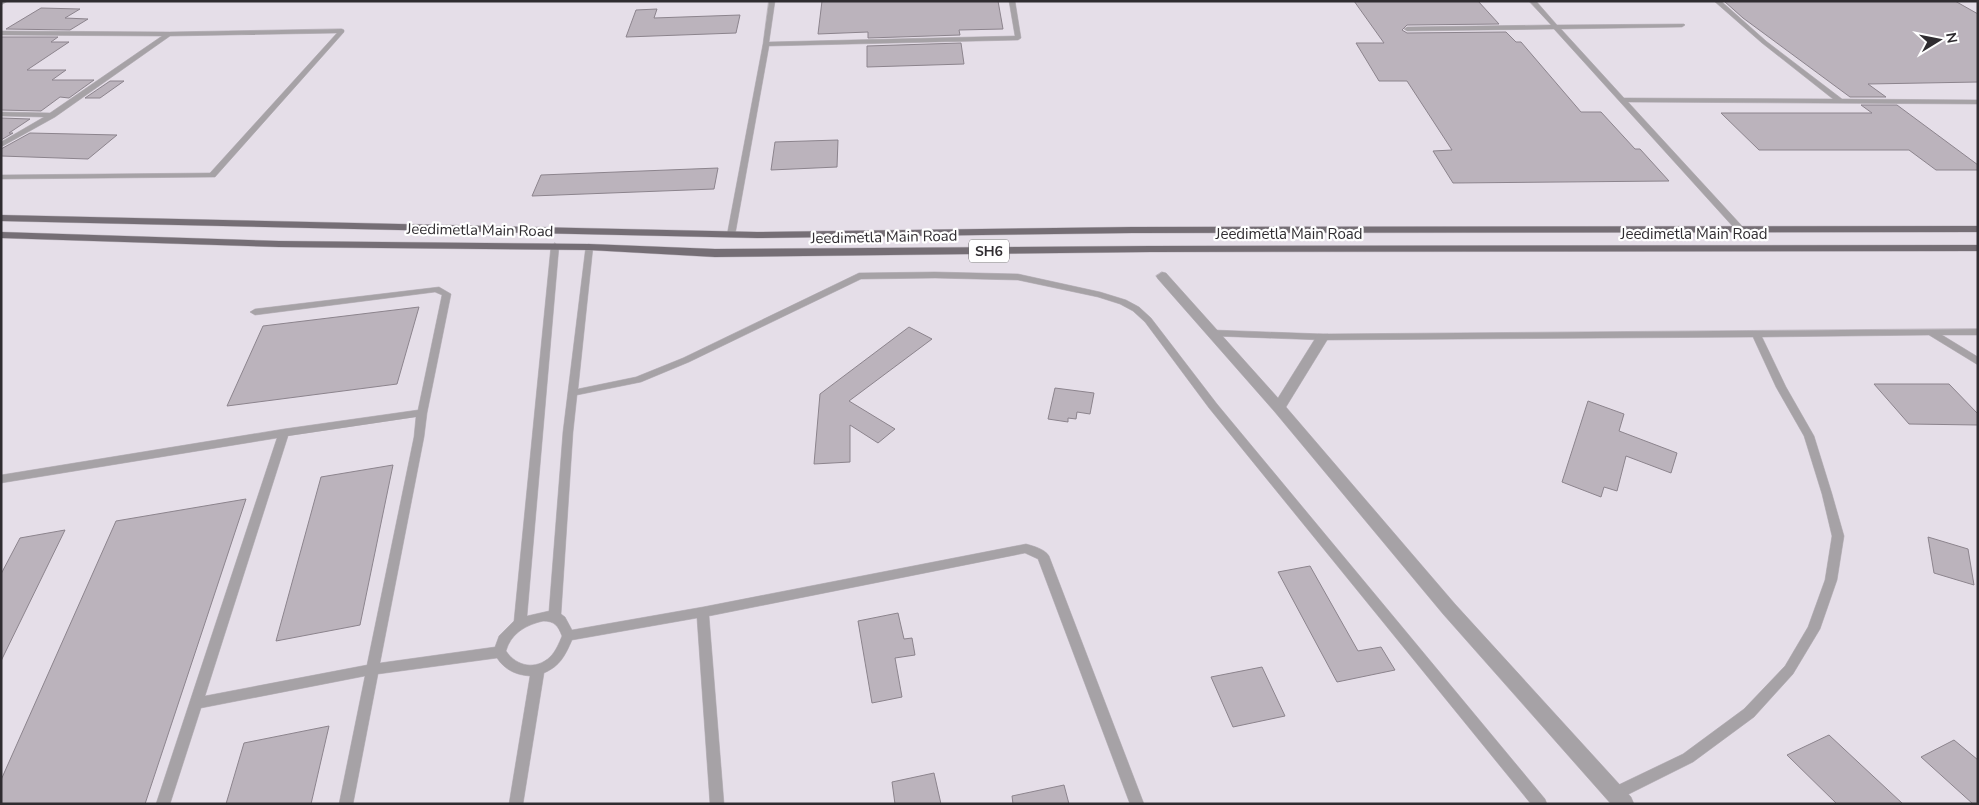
<svg xmlns="http://www.w3.org/2000/svg" width="1979" height="805" font-family="'Nunito Sans',sans-serif">
<style>
.building{fill:#bbb3bc;stroke:#8c848d}
.lines{fill:none;stroke-linecap:round;stroke-linejoin:round}
.service-casing{stroke:#c1bac3;stroke-width:1}
.minor-casing{stroke:#c1bac3;stroke-width:1}
.primary-casing{stroke:#c1bac3;stroke-width:1}
.service{fill:#a6a2a6;fill-rule:evenodd}
.minor{fill:#a6a2a6;fill-rule:evenodd}
.primary{fill:#756e75;fill-rule:evenodd}
.labels{text-anchor:middle;stroke-width:4.5;stroke-linejoin:round;paint-order:stroke}
.shield{fill:#fff;stroke:#6d6b6e;stroke-width:1}
.shield-label{font-size:14px;font-weight:bold;fill:#2f2c30}
.street-label{font-size:15px;fill:#2f2c30;stroke:#fff}
</style>
<rect width="100%" height="100%" fill="#e5dee8"/>
<path class="building" d="M822,1h176l5,28 -44,1 1,5 -92,3v-6l-50,2z
M1354,1h124l21,23 -92,1 -5,5 5,3 99,-1 10,10h5l60,70h20l34,37h5l29,32 -216,2 -20,-32 19,-1 -45,-69h-28l-23,-38h28z
M1724,1h231l23,13v68l-110,2 18,13h-36l-107,-79z
M41,8l39,1 -15,9 23,1 -18,11 -64,-1z
M657,9l-3,9 86,-3 -4,18 -110,4 10,-27z
M1,37h57l-7,5h18l-42,28h39l-14,10h42l-25,18 -9,-1 -19,14 -40,-1z
M961,43l3,21 -97,3v-21z
M110,81h14l-24,17h-15z
M1861,105h36l81,60v5h-42l-27,-20h-150l-38,-37h151z
M1,118l29,1 -21,14h4l-12,7z
M30,133l87,2 -29,24 -87,-3v-7z
M838,140l-1,27 -66,3 4,-28z
M718,168l-4,21 -182,7 9,-21z
M419,307l-22,77 -170,22 36,-80z
M909,327l23,12 -83,62 46,28 -17,14 -28,-18v37l-36,2 6,-70z
M1874,384h75l29,30v11l-69,-1z
M1055,388l39,5 -4,21 -13,-2 -1,7 -8,-1v4l-20,-3z
M1588,401l36,13 -5,17 58,22 -6,20 -45,-17 -9,35 -13,-4 -3,10 -39,-15z
M393,465l-33,160 -84,16 45,-164z
M246,499l-101,305h-144v-24l115,-259z
M65,530l-64,131v-87l19,-36z
M1928,537l40,12 6,36 -40,-12z
M1310,566l48,85 23,-4 14,23 -58,12 -59,-110z
M898,613l6,26 8,-1 3,17 -20,3 7,39 -30,6 -14,-82z
M1262,667l23,49 -52,11 -22,-50z
M329,726l-18,78h-85l18,-61z
M1829,735l74,69h-66l-50,-49z
M1954,740l24,20v44h-5l-52,-47z
M934,773l7,31h-46l-3,-22z
M1064,785l5,19h-56l-1,-8z"/>
<g class="lines">
<defs>
<path id="service" d="M1,1h7l-7,4z
M769,1h6l-6,41 246,-6 -6,-35h6l6,37 -3,2 -249,6 -34,189 -4,2 -4,-2 36,-191z
M1529,1h7l21,24 127,-1 1,1 -3,2 -121,2 63,69 209,1 -71,-56 -48,-42h7l45,40 76,58 136,1v4l-350,-2 114,124 1,2 -4,2h-3l-182,-201 -147,2 -3,-2 3,-2 144,-2z
M342,29l2,1v2l-129,145 -214,2v-4l209,-2 127,-140 -167,3 -115,81 -54,30v-5l43,-25 -43,-1v-4l49,1 112,-77 -161,-1v-4l168,1z
M555,243l4,3 -32,370 22,-5 14,-179 23,-187 3,-1 4,3 -15,142 58,-12 47,-19 176,-85 76,-1 83,2 82,18 26,8 13,7 12,11 66,86 328,395 2,5h-16l-322,-396 -64,-86 -12,-11 -13,-7 -22,-7 -80,-17 -83,-2 -74,1 -172,83 -48,20 -64,13 -4,37 -12,182 4,3 7,13 131,-23 323,-63c7,2 19,5 23,12l95,248h-14l-92,-245 -13,-6 -316,63 15,188h-14l-13,-186 -125,22c-7,16 -12,26 -28,33l-21,131h-14l21,-128c-14,-1 -25,-6 -33,-18l-119,16 -25,130h-14l26,-128 -164,32 -31,96h-14l121,-366 -276,45v-8l283,-46 134,-19 24,-115 -7,-3 -180,23 -5,-3 5,-3 184,-22 12,7 -24,119 -3,24 -44,226 115,-16 4,-11 15,-15 37,-375zM416,417l-2,20 -47,228 -162,31 83,-260zM543,621c12,0 15,5 19,15 -3,7 -6,15 -12,21 -14,13 -33,10 -44,-6 5,-18 20,-26 37,-30z
M1978,329v6h-36l36,22v8l-49,-30 -167,2 24,50 28,49 18,58 12,42 -7,44 -17,49 -27,45 -39,43 -61,45 -78,39 -5,-2 -2,-5 2,-5 73,-35 61,-45 41,-43 23,-39 17,-47 7,-44 -10,-42 -18,-58 -28,-49 -23,-50 -430,3 -110,-4 -5,-3 5,-3 110,4z"/>
<path id="minor" d="M1162,272l4,1 112,125 40,-64h10l1,3 -43,70 169,197 176,193 3,7h-23l-168,-190 -169,-203 -116,-132 -2,-3z"/>
<path id="primary" d="M1,215l756,17 375,-5 846,-1v6l-846,1 -375,5 -756,-17z
M1,232l278,9 310,3 126,5 435,-3 828,-1v6l-828,1 -435,5 -126,-7 -310,-3 -278,-9z"/>
</defs>
<use href="#service" class="service-casing"/>
<use href="#minor" class="minor-casing"/>
<use href="#primary" class="primary-casing"/>
<use href="#service" class="service"/>
<use href="#minor" class="minor"/>
<use href="#primary" class="primary"/>
</g>
<g class="labels">
<rect class="shield" x="969" y="239.5" width="40" height="23" rx="4"/>
<g class="shield-label">
<text x="989" y="256">SH6</text>
</g>
<g class="street-label">
<text transform="translate(480 230) rotate(1)" y="5">Jeedimetla Main Road</text>
<text x="1289" y="239">Jeedimetla Main Road</text>
<text x="1694" y="239">Jeedimetla Main Road</text>
<text transform="translate(884 237) rotate(-1)" y="5">Jeedimetla Main Road</text>
</g>
</g>
<rect width="1979" height="805" fill="none" stroke="#2f2c30" stroke-width="5"/>
<g transform="translate(1939 40) rotate(80)" stroke="#ffffff" stroke-width="4" paint-order="stroke">
<path d="M0-4L9 19L0 12L-9 19Z" fill="#2f2c30"/>
<text y="-8" font-size="14" font-weight="bold" text-anchor="middle" fill="#2f2c30">N</text>
</g>
</svg>
